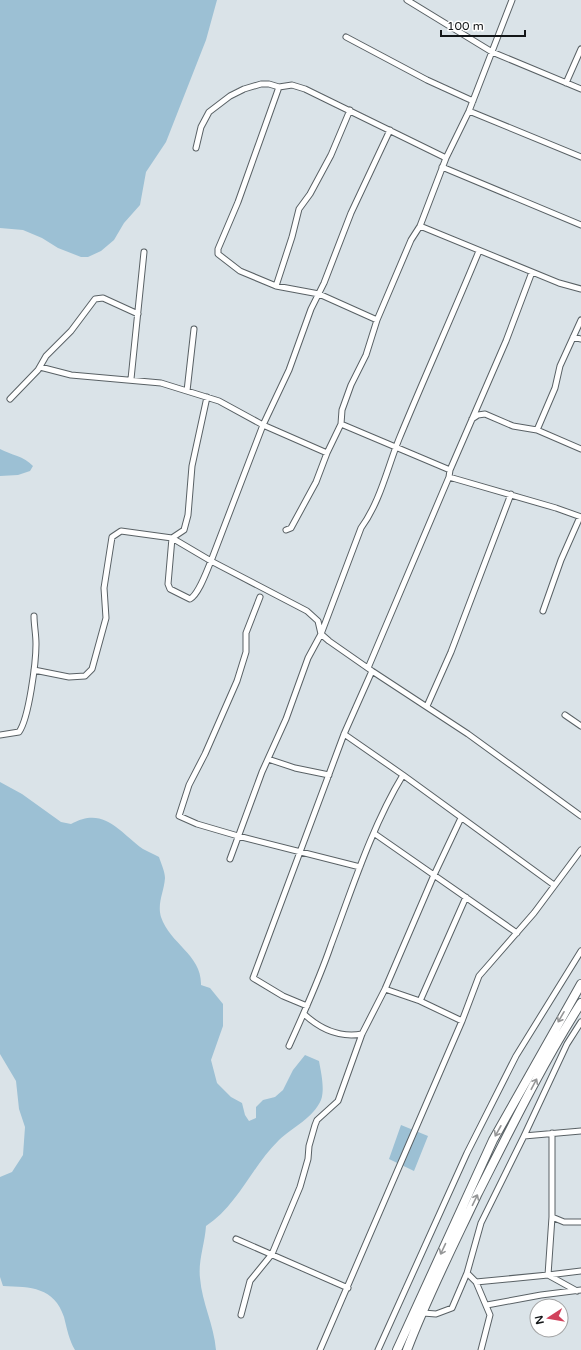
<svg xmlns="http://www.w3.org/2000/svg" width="581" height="1350" font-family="'Varela Round',sans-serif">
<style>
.green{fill:#9cc0d4}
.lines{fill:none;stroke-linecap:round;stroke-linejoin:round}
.street-casing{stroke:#596165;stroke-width:7}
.primary-casing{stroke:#596165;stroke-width:10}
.street{stroke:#fff;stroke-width:5}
.primary{stroke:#fff;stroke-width:8}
.oneway{stroke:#959697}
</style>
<rect width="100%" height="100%" fill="#dae3e8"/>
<path class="green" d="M0,0h217l-11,40 -40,102 -20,30 -6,33 -16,18 -10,17 -13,11 -13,6h-7l-23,-9 -16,-10 -19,-8 -23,-2z
M0,449c11,6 24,7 33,17l-3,5 -12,4 -18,1z
M0,782l22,12 39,28 10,2c33,-18 47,7 72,25 5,3 11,5 16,8 2,6 6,15 6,21 -1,14 -8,25 -4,39 9,27 41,38 40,68l9,3 13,16v22l-12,34 6,23 14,14 11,6 3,12 4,6 7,-3v-11l7,-7 12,-3 8,-7 10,-20 12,-15 14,6c2,11 6,28 2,39 -7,17 -29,28 -42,40 -27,26 -41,65 -73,86 -1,17 -8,35 -6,52 2,25 14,47 16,72h-141c-6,-10 -8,-21 -11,-33 -10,-30 -33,-30 -61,-31l-3,-9v-100l12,-5 11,-17 2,-28 -6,-18 -3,-28 -16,-27z
M401,1125l27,11 -14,35 -25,-12z"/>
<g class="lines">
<defs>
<path id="street" d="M407,0l85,52 89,37
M346,37l81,43 46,21
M566,83l15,-34
M279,87l-41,115 -20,47v5l22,17 36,15 43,8 58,26
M469,111l112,46
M196,148l5,-21 8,-15 21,-16 14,-7 17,-5h8l10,3 13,-2 13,4 141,69
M442,167l139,58
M420,226l139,57 22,6
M276,286l16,-49 7,-28 11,-15 21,-39 19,-45
M573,337l8,2
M40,367l31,8 90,8 58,18 44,24 64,28
M131,379l13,-127
M187,391l7,-62
M207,397l-15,69 -4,49 -4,15 -12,8 -4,46 2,5 20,10c9,-5 17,-29 21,-38l52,-136 26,-55 22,-61 13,-26 27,-70 39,-83
M10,399l28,-29 8,-14 25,-25 24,-32 8,-1 35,16
M472,419l6,-4 7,-1 28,12 24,4 44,19
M341,424l109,46 -1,7 107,31 25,9
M537,430l18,-42 5,-22 21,-46
M450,470l56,-129 26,-69
M286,530l5,-2 25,-46 11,-29 14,-29 1,-14 9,-25 15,-30 11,-35 34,-80 9,-14 26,-68 23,-47 43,-111
M260,597l-14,36v19l-9,29 -32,73 -16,31 -10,31 18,8 41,12 122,31
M543,611l18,-51 19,-43
M368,668l81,-191
M34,670l35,7 16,-1 7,-7 14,-51 -2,-30 8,-51 9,-6 51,7 39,23 96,50 11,10 3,13 8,7 43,30 96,63 113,82
M427,706l24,-54 60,-158
M565,715l16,11
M344,734l59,41 151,110
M0,735l19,-3c10,-14 17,-70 17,-88 0,-10 -2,-19 -2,-28
M268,759l27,9 34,7
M375,834l142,99
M230,859l32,-87 24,-53 22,-61 13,-24 40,-106c19,-26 26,-59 38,-89 26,-63 54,-125 80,-188
M385,989l35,12 42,20
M420,1001l46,-104
M307,1006l-24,-10 -30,-18 91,-244 28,-63
M304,1014c16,15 35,24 58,20
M581,1022l-14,22 -43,92 57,-5
M289,1046c15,-33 30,-66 42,-101 21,-56 41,-119 72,-170
M552,1133v84l12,5h17
M552,1217l-4,58 33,-4
M236,1239l112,49
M476,1282l72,-7 29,16
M487,1305l54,-10 40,-5
M423,1313l13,1 16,-6 15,-35
M241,1315l9,-34 22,-27 28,-67 8,-28 1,-13 6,-21 2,-5 21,-19 24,-67 23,-45 49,-114 27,-57
M320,1350l142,-329 17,-45 55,-63 47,-63
M378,1350l89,-197 49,-97 65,-105
M481,1350l9,-35 -14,-33 -9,-9 14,-50 43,-87"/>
<path id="primary" d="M397,1350l96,-210 88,-156
M407,1350c20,-53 46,-104 70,-155 33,-65 65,-131 104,-192"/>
</defs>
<use href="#street" class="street-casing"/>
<use href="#primary" class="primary-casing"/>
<use href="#street" class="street"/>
<use href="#primary" class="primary"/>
</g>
<defs><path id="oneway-shaft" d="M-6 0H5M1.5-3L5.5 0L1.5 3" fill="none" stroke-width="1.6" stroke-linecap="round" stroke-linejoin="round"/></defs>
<g class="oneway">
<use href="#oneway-shaft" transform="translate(561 1017) rotate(120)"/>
<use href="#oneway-shaft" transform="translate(534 1084) rotate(-62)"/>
<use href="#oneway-shaft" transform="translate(498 1131) rotate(119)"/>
<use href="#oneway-shaft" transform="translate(475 1200) rotate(-64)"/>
<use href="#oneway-shaft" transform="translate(443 1249) rotate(115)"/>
</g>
<g transform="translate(549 1318) rotate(258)"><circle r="19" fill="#ffffff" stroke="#a1a2a3"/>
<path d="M0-3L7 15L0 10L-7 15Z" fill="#d1415b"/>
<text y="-6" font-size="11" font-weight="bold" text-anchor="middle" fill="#131618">N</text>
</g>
<path d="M441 30v6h84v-6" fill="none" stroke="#131618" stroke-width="2"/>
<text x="447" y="30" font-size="12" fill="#131618" stroke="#ffffff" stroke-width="3" paint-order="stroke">100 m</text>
</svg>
